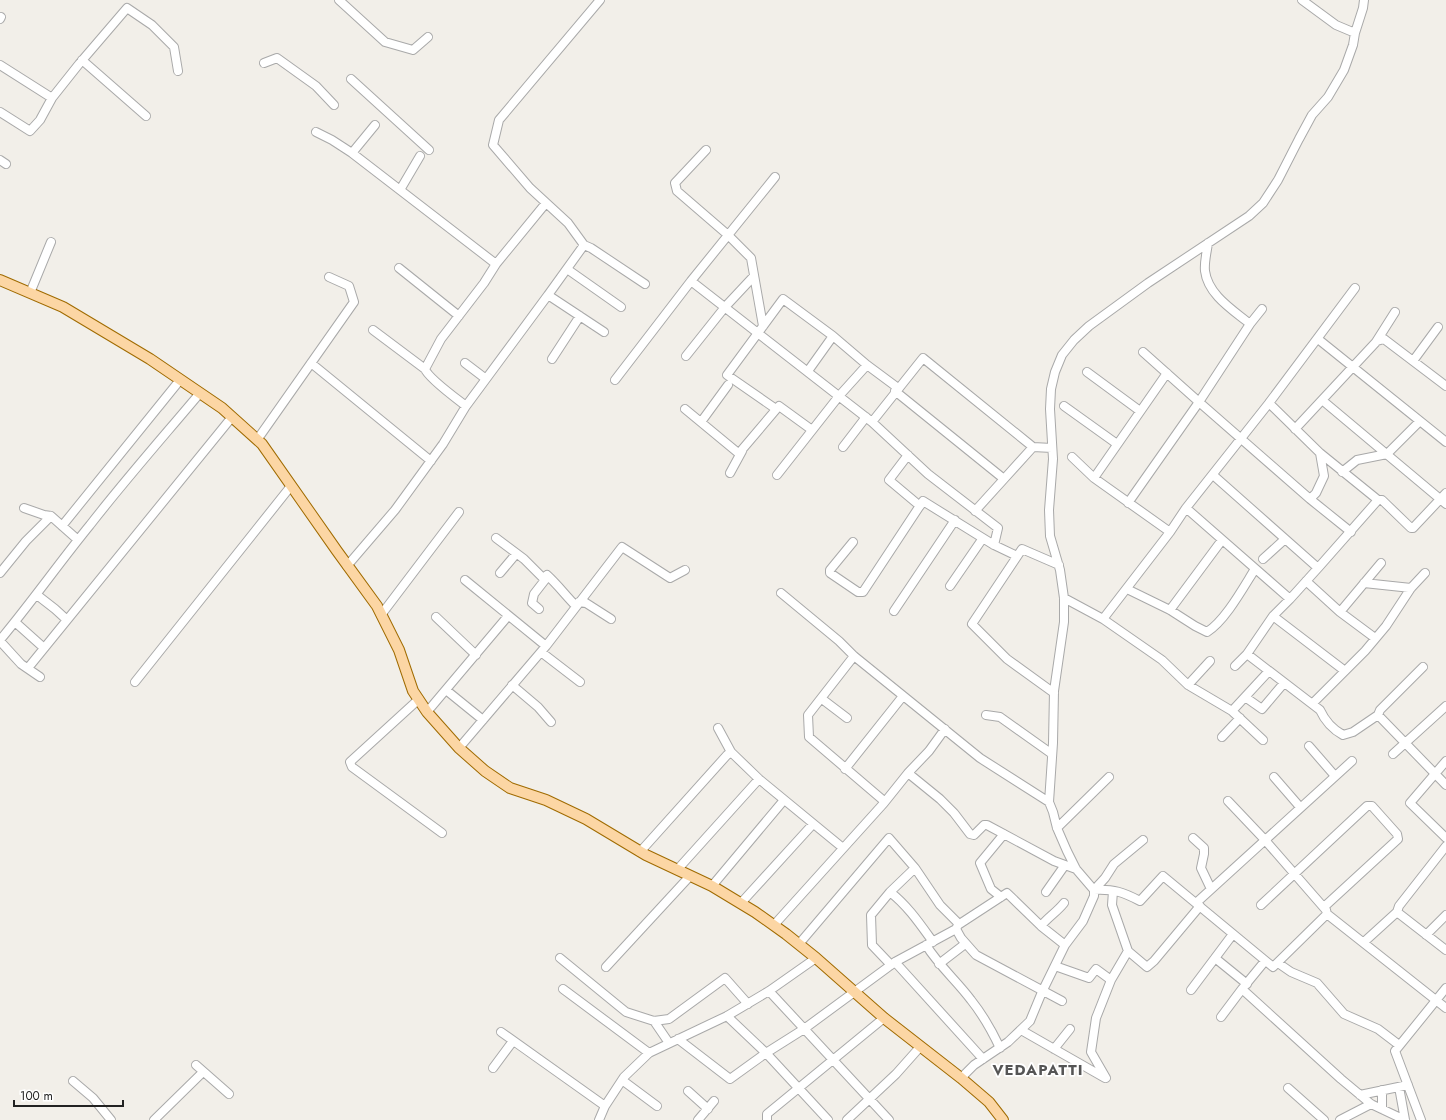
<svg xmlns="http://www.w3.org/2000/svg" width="1446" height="1120" font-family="Jost,sans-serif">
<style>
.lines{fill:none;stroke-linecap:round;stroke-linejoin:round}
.minor-casing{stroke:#a9a9a9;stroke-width:10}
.major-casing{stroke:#a06b00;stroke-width:12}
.minor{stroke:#fff;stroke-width:8}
.major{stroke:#fcd6a4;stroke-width:10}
.labels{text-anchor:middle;stroke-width:3.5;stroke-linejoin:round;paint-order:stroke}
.district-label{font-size:15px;font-weight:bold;letter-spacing:1px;fill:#555;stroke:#fff}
</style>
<rect width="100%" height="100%" fill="#f2efe9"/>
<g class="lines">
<defs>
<path id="minor" d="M339,0l46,42 28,8 15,-13
M600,0l-101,120 -6,25 37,43 38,35 16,22 7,3 54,36
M1302,0l34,25 19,8
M0,19l1,-2
M82,60l64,56
M264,63l13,-5 39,28 18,19
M0,65l52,33
M351,79l78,71
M0,112l30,19 10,-11 12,-22 27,-34 48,-56 25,17 22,22 4,24
M316,132l16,8 20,13 144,111
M706,150l-31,33 2,8 51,44 23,23 12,68
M352,153l23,-28
M0,160l6,4
M775,177l-84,104 181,141 56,52 70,54 -4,17
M400,190l20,-34
M1208,243c-1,8 -4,19 -3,28 3,24 28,39 45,53l12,-15
M584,245l-36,50 56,37
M399,268l60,48
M567,269l54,38
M30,293l21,-51
M1250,324l-51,78 111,97 41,33
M373,330l52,39
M1318,339l128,103
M1376,342l19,-30
M686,356l39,-49 29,-31
M552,359l28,-43
M1413,361l25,-34
M311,363l120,98
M465,363l21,16
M808,371l25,-35
M1087,372l53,39
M615,380l76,-99
M1322,400l124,104
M1269,403l51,50 4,23 -8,17 -6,6
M466,406c-9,-7 -38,-28 -41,-37l16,-30 43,-56 12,-19 50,-61
M1064,406l53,38
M685,409l52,43h3l39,-46 33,24
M776,409l-49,-34 56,-76 50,37 34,29 31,23
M701,422l27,-37
M872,422l51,-64 110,89 -29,32 -109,-88
M1295,429l82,-88 7,-2 62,47
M257,440l97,-138 -5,-16 -20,-9
M843,447l23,-30
M1033,447l19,1
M1320,453l58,47
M908,455l-19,25 31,26
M1072,457l22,21 76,54
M1342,472l15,-12 30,-6 33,-33
M730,473l12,-22
M777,475l62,-79 28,-31
M1094,478l73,-105
M1128,503l71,-101 -56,-50
M24,508l20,7 7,1 27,24
M1186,508l104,91 28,-31 -105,-93
M975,511l29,-32
M62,526l118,-146
M496,538l28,21 19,19 4,-3c11,10 19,21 29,31
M853,542l-23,28v3l28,19h5l60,-91 71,44 23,11
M1263,559l22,-20
M347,566l48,-56 48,-66 23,-38 82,-111
M1318,568l60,-68h4l29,28h2l33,-35
M0,573l26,-32 25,-25
M500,573l16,-19
M465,580l81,66
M1306,581l34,31 35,26
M1364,583l47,5
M950,586l33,-48
M1127,589l43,21 25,16 12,6c18,-11 36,-44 48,-63
M781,593l58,48 15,15 126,102 69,44
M37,595l18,14 12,11
M1064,598l39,21 59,41 26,25 44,26 31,29
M1290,599l-17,17 -26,38 73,56c5,11 12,19 23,25l10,-3 25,-17 2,-5 43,-43
M579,602l7,1 25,16
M539,609l-7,-6 2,-9 14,-18
M1170,610l52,-70
M894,611l61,-91
M1340,612l41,-49
M381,615l78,-103
M1273,616l72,55
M436,617l40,38
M1103,619l67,-87 16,-24 83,-105 86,-115
M15,622l29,26
M0,640c31,-37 59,-77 90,-115 35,-45 73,-88 110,-132
M0,641l21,23 19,13
M541,652l39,30
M854,656l-46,59 1,22 75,64
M1235,666l12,-12
M28,668l204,-251
M135,682l156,-196
M512,685l26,22 13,15
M1188,685l22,-24
M446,690l37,30
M1054,693l-47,-34 -35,-35 50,-75 37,16
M1245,697l17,12 22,-26
M419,699l-69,63 2,5 90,66
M822,699l25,19
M1312,704l53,-53 21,-25 25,-38 14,-15
M1232,711l37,-40
M427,712l81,-96
M986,715l14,2 52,37
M1378,715l68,70
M718,728l13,24
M1222,737l18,-19
M1309,746l26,30
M459,748l87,-102 76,-99 48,31 15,-8
M1393,754l53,-48
M1446,761l-36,42 36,35
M845,769l58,-73
M908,773l32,26 14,14 16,21 4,1 10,-10h3l67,36 22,8
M1274,777l26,30
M1228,801l37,39 61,70 1,4 119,94
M1057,828l52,-51
M1193,838l11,10v6l-3,14 10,21
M1446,846l-47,60 -2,6 49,38
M640,852l87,-97 4,-3 28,27 84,69
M677,870l82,-91
M712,886l72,-86
M1094,890c20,-1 29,2 46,11l23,-25 110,91 54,-53
M1094,890l11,-12 9,-14 29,-24
M890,892c18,14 30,32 43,50
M1046,892l19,-27
M1001,897l-10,-8 -11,-26 24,-29
M741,903l72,-79
M1196,903l156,-142
M1261,905l106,-99h5l25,28 1,5 -74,68
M774,925l110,-122 24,-30 21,-22 16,-22
M958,925l49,-32 34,33 24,19
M1041,926c7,-9 16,-14 23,-23
M1426,935l20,-20
M1364,942l33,-30
M799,944l90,-106 26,30 25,37 17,17 1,3 -2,4 5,9 15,17 86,46
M926,945c13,21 31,36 45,55 12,15 21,31 29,48
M1128,951l19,16 7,-6 46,-55
M560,958l66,54 28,9 15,-2 56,-41 23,26
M1215,958l32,26
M1265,961l-23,28 99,90 30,25 34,16
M895,962l88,97
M1278,963l13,9 26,11 27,31 34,15 21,16
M939,964l26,-20
M891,965l-19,-20 -1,-30 19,-23 25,-24
M1055,966l34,12 7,-9 15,11
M606,967l84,-91
M563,989l86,64
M1191,990l42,-56
M769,991l120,129
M727,1016l39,37 62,67
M1221,1017l21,-28
M654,1021l15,22
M1021,1030l84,48
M501,1032l104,74
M678,1039l52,40 36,-26 38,-24 91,-67 61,-33
M1054,1049l16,-20
M196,1065l33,29
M493,1068l20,-27
M961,1078l13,-13 34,-23 22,-21 12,-29 23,-47 18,-24 11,-25v-6l-18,-21 -9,-18 -10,-23 -4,-16 -4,-10 4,-59 1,-52 10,-69v-24l-4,-28 -10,-34 -1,-26 4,-51 -3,-50 1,-20 4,-17 7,-17 12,-15 15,-14 59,-43 101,-67 14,-13 15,-23 21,-41 13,-24 16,-18 16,-27 9,-25 2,-12 8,-25 1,-8
M1106,1078l-15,-26 5,-34 15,-38 17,-29 -16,-46 1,-14
M622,1080l35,26
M73,1081l20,17 18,22
M1399,1087l6,33
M1288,1088l36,32
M688,1091l20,18
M1360,1095l48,-10
M1382,1109v-19
M154,1120l49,-48
M599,1120l6,-14 19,-29 25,-24 78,-37 42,-25 47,-33
M698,1120l16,-19
M767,1120v-6l117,-96
M847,1120l49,-46 24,-27
M1340,1120l31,-16
M1421,1120l-26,-69 51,-63"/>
<path id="major" d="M0,280l63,27 87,52 72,49 40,36 75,107 40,55 22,44 14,41 14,21 32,36 26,23 25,17 36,12 40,19 60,36 66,31 43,26 31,22 30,24 68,60 77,60 28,24 14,18"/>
</defs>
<use href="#minor" class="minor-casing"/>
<use href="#major" class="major-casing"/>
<use href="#minor" class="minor"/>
<use href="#major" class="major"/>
</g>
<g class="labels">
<g class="district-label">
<text x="1038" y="1075">VEDAPATTI</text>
</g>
</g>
<path d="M14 1100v6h109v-6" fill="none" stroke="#222222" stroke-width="2"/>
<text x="20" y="1100" font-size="12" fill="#222222" stroke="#ffffff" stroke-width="3" paint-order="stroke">100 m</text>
</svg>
